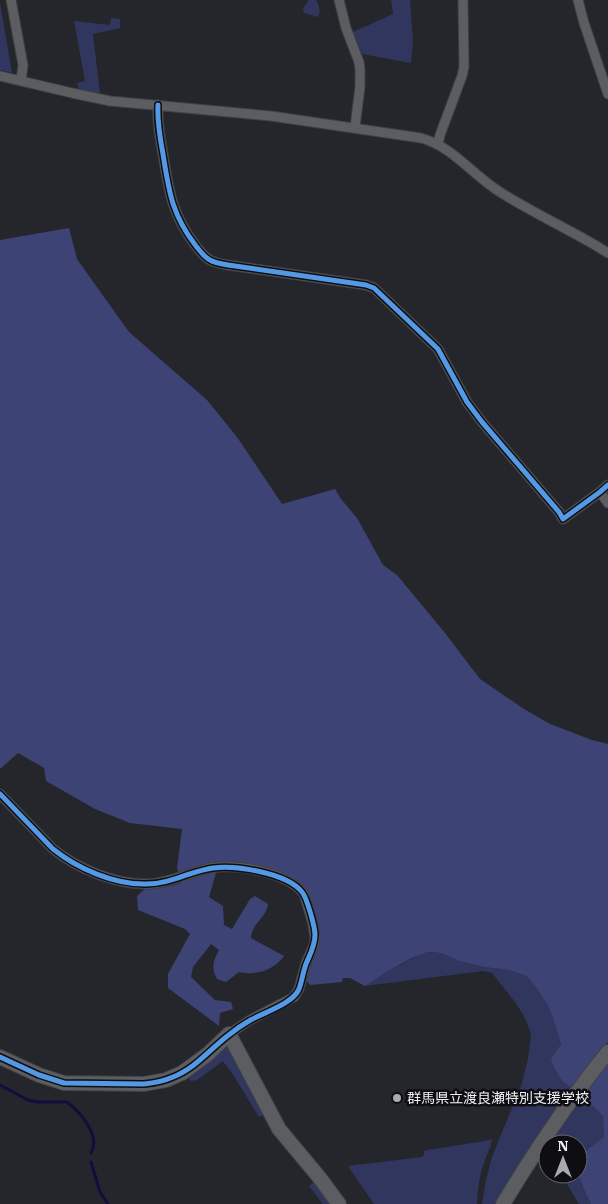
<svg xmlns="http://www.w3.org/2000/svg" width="608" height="1204" font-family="'IBM Plex Serif','Noto Sans JP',serif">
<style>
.green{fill:#31365e}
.forest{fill:#3d4374}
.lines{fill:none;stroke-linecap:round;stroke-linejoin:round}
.stream{stroke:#110e3d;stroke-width:3}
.street-casing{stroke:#404144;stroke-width:11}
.secondary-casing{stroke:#404144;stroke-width:16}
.street{stroke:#5c5d61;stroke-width:9}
.secondary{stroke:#5c5d61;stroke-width:14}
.cycleway-casing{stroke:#0e0e12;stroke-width:8}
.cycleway{stroke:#5399e6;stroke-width:5}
.poi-dot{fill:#a8aaaf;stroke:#0e0e12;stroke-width:2}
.labels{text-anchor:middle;stroke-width:5;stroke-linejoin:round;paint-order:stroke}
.poi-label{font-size:14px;fill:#eff1f6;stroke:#0e0e12;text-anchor:start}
</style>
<rect width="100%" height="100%" fill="#25262b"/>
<path class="green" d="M309,0h7c3,5 5,12 2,17l-14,-4 -1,-5z
M391,0h19l3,41 -2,22 -49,-9 -9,-22 40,-18z
M0,3l12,70 -12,-3z
M111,18l9,1v9l-27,6 7,60 -21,-4 -2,-7 8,-2 -11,-60 36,4z
M428,952l13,1 18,8 25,6 25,3 17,6 9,10 12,18 7,17 7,23 -9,13 10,24 9,7 -51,75 -24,41h-14l4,-24 6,-23 29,-71 7,-27 3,-25 -7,-18 -9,-14 -23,-29 -9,-2 -118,15c20,-14 40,-25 63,-34z
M229,1047l36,67 -6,3 -27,-44 -9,-12 -26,19 -6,1 -5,-5 32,-25z
M579,1097l14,9 10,10 1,21 -19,15 -4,32 10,20h-12l-18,-30h17v-30h-29z
M492,1139c-1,9 -6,16 -8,24 -5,13 -6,27 -7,41h-103l-26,-38 74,-9 2,-2v-4l3,-1 58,-9z
M317,1180l16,24h-10l-14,-18z"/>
<path class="forest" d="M69,228l8,31 52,73 78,68 30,37 45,67 53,-15 6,10 16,19 26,47 14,10 48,58 35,46 44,30 26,15 42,16 16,4v298l-37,46 -9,-7 -11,-20 1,-4 9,-13 -7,-23 -7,-17 -12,-18 -9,-10 -17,-6 -25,-3 -25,-6 -18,-8 -13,-1 -18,7 -22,12 -23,15 -15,-8h-7l-1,4 -32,3 -5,-6 14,-34 1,-11 -5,-20 -8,-25 -14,-9 -27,-13 -51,-4 1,10 -7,24 14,9 1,19 8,4 18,-30 5,-3 13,8c-1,13 -17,20 -17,34l33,18c-10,14 -28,20 -45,16l-13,10 -9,-3c-6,-12 -4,-18 2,-29l-8,-6 -18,23 -2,10 24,23 16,2 2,7 -13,4 -1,13 -51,-38v-14l22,-40 -5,-5 -47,-19 -1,-14 9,-8c12,1 23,-1 35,-5l-4,-15 5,-39 -52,-6 -35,-14 -49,-28 -2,-13 -26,-15 -18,16v-529z
M608,1060v144h-17c-8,-16 -20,-37 -6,-52 6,-6 13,-10 19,-15l-1,-21 -10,-10 -14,-9z"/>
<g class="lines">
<path class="stream" d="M0,1085l28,15 9,2h30c13,10 34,33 24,51
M91,1162l9,30 8,12"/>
<defs>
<path id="street" d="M11,0l12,65 -2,16
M339,0l7,28 13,34 1,7v18l-5,40
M578,0l6,23 24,71
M0,76l72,17 38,8 161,15 150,22c33,9 51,37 79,54 30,19 64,35 95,53l13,8
M158,105c-1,17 2,33 5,49 6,38 9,61 33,92 4,5 8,11 14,14 5,3 12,4 18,5l138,20 8,3 64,61 29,53 15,20 77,90 4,7 37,-27 8,-7
M438,144l2,-9 22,-59 2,-9 -1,-67
M600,492l8,11
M0,794l53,55c25,20 63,36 96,35 22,-1 41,-12 62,-16 27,-4 76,4 93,26l9,30 2,14 -1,7 -8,18 -7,26 -5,8 -44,23 -21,14"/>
<path id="secondary" d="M0,1057l39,18 25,8 80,1 22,-4 16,-7 26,-19 21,-20 50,95 40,48 20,27
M503,1204c32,-53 66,-104 105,-152"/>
</defs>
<use href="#street" class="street-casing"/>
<use href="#secondary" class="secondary-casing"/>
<use href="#street" class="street"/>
<use href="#secondary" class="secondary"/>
<defs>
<path id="cycleway" d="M158,105c-1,17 2,33 5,49 6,38 9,61 33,92 4,5 8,11 14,14 5,3 12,4 18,5l138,20 8,3 64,61 29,53 15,20 77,90 4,7 37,-27 8,-7
M0,794l53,55c25,20 62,36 94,35 24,0 43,-13 66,-16 23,-3 74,5 89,24 5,6 13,35 13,43 0,11 -5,19 -9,29 -3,8 -4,17 -7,25 -6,15 -37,24 -50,32 -7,4 -13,8 -19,13 -19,14 -34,34 -57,43 -9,4 -19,6 -29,7l-80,-1 -25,-8 -39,-18"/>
</defs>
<use href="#cycleway" class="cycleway-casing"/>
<use href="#cycleway" class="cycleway"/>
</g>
<circle class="poi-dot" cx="397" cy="1098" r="5"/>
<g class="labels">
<g class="poi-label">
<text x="407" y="1103">群馬県立渡良瀬特別支援学校</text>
</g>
</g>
<g transform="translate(563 1159)"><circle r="24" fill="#0e0e12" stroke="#68696d"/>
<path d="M0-4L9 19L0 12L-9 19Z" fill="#a8aaaf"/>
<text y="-8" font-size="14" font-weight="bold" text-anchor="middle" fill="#eff1f6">N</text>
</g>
</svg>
